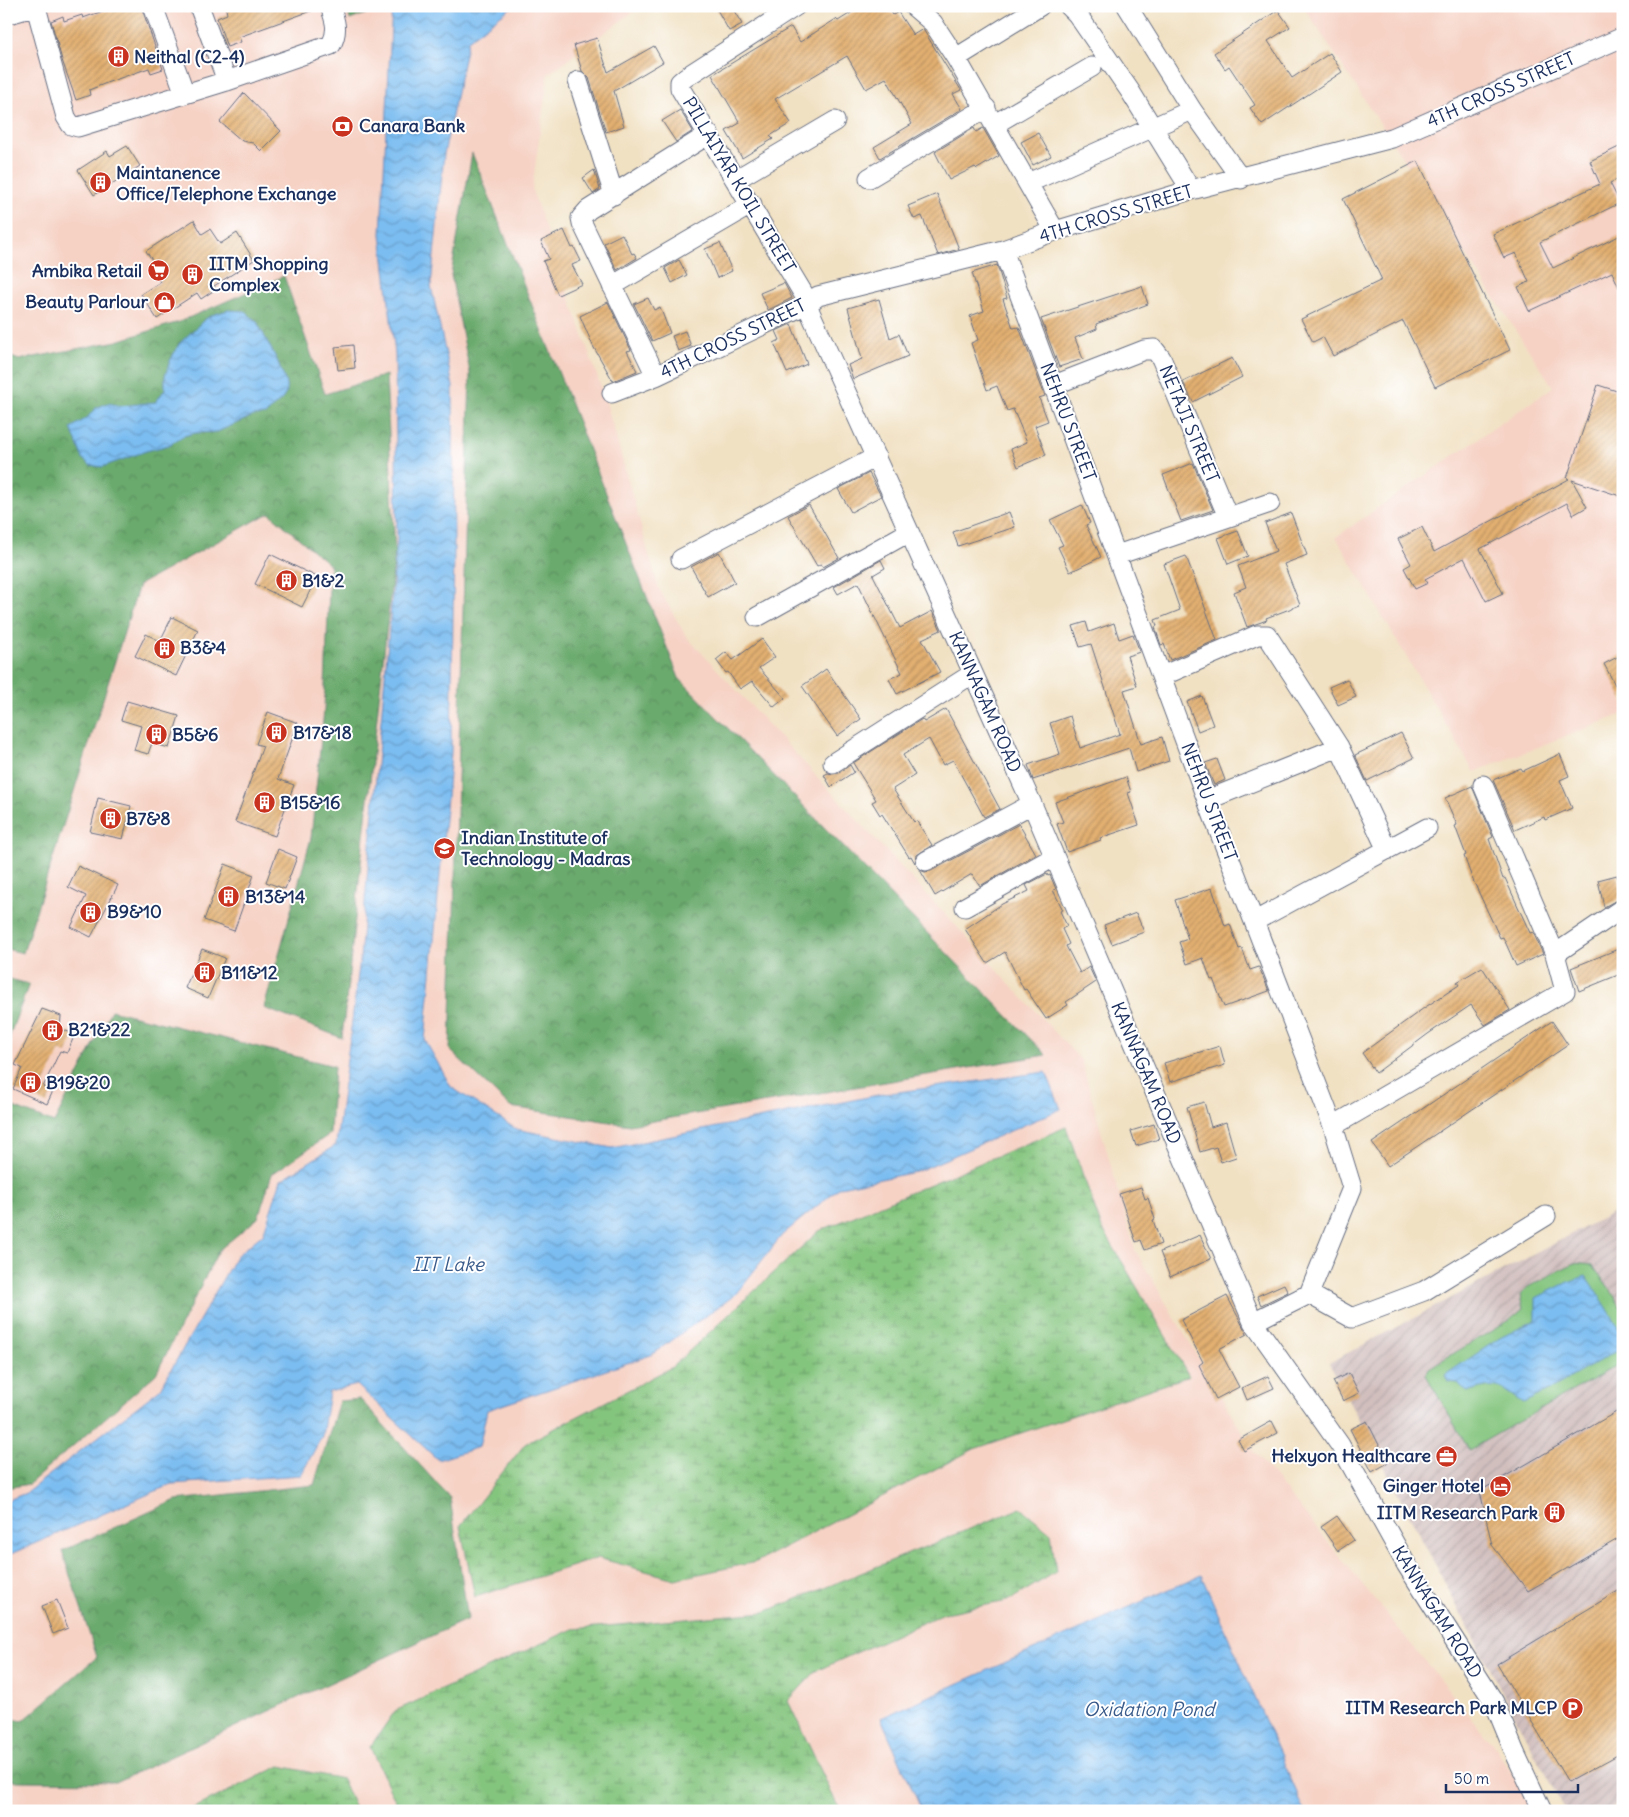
<svg xmlns="http://www.w3.org/2000/svg" width="1629" height="1817" font-family="Delius,sans-serif">
<style>
.built{fill:#f6d2c4}
.industrial{fill:url(#industrial-furrows)}
.forest{fill:url(#forest-crowns);stroke:#436c66}
.wetland{fill:url(#wetland-marsh);stroke:#507a6e}
.garden{fill:#84c57e;stroke:#507a6e}
.water{fill:url(#water-waves);stroke:#4c76a8}
.building{fill:url(#building-hatch)}
.lines{fill:none;stroke-linecap:round;stroke-linejoin:round}
.minor-casing{stroke:#666d81;stroke-width:21}
.minor{stroke:#fff;stroke-width:19}
.labels{text-anchor:middle;stroke-width:4;stroke-linejoin:round;paint-order:stroke}
.poi-label{font-size:18px;font-weight:bold;fill:#1b2f5e;stroke:#fff;text-anchor:start}
.street-label{font-size:18px;fill:#1b2f5e;stroke:#fff}
.water-label{font-size:19px;font-style:italic;fill:#385a8a;stroke:#fff}
</style>
<defs>
<pattern id="industrial-furrows" width="10" height="10" patternUnits="userSpaceOnUse" patternTransform="scale(1.25)"><rect width="10" height="10" fill="#d1bfbe"/><path d="M-1 1l2-2M0 10L10 0M9 11l2-2" fill="none" stroke="#b3a4a6"/></pattern>
<pattern id="forest-crowns" width="20" height="18" patternUnits="userSpaceOnUse" patternTransform="scale(1.25)"><rect width="20" height="18" fill="#6baa6d"/><path d="M2 6a3 3 0 1 1 6 0M12 15a3 3 0 1 1 6 0" fill="none" stroke="#578b5d"/></pattern>
<pattern id="wetland-marsh" width="20" height="14" patternUnits="userSpaceOnUse" patternTransform="scale(1.25)"><rect width="20" height="14" fill="#84c57e"/><path d="M1 5h8M5 5V1M11 12h8M15 12V8" fill="none" stroke="#6ba06a"/></pattern>
<pattern id="water-waves" width="16" height="10" patternUnits="userSpaceOnUse" patternTransform="scale(1.25)"><rect width="16" height="10" fill="#7cbdf1"/><path d="M0 5q4-4 8 0t8 0" fill="none" stroke="#659ac6"/></pattern>
<pattern id="building-hatch" width="6" height="6" patternUnits="userSpaceOnUse" patternTransform="scale(1.25)"><rect width="6" height="6" fill="#e3b071"/><path d="M-1 1l2-2M0 6l6-6M5 7l2-2" fill="none" stroke="#b79060"/></pattern>
</defs>
<rect width="100%" height="100%" fill="#fff"/>
<filter id="ink" filterUnits="userSpaceOnUse"><feTurbulence type="fractalNoise" baseFrequency=".02" numOctaves="2"/><feDisplacementMap in="SourceGraphic" scale="10" xChannelSelector="R" yChannelSelector="G"/><feConvolveMatrix kernelMatrix="1 2 1 2 8 2 1 2 1" color-interpolation-filters="sRGB"/></filter>
<filter id="wash" filterUnits="userSpaceOnUse"><feTurbulence type="fractalNoise" baseFrequency=".0096" numOctaves="4" result="noise"/><feDisplacementMap in="SourceGraphic" scale="20" xChannelSelector="R" yChannelSelector="G"/><feGaussianBlur stdDeviation="1.12" result="paint"/><feColorMatrix in="noise" values="0 0 0 0 0 0 0 0 0 0 0 0 0 0 0 0 0 1.4 0 .05"/><feComposite in="paint" operator="in"/></filter>
<g filter="url(#wash)">
<rect width="100%" height="100%" fill="#f1e1c3"/>
<path class="built" d="M6,6h635l-93,68 -16,116 73,208 53,189 28,49 395,424 54,190 117,199 244,299 17,27 18,36h-1525z
M1303,6h320v708l-149,58 -138,-235 217,-150z"/>
<path class="industrial" d="M1623,1207v592l-16,12h-41l-26,-47 -211,-401z"/>
<path class="forest" d="M347,6h33v2l-30,12z
M472,153l207,525 367,377 -416,70 -120,-18 -60,-57 20,-677 -19,-98z
M284,276l41,118 61,-19 9,177 -53,486 -78,-30 47,-170 13,-128 6,-145 -61,-52 -130,72 -116,368 -17,-4v-594l13,5 98,-19 62,-19z
M6,978l23,6 -23,61z
M111,1010l223,56 -4,68 -58,40 -14,44 -39,32 -63,124 -127,110 -23,4v-384l48,19z
M360,1399l90,99 18,121 -352,163 -99,-1 -11,-3v-60l17,3 74,-64 -35,-106 114,-51 138,-15 25,-84z"/>
<path class="wetland" d="M1066,1127l35,99 88,150 -215,73 -218,113 -81,17 -77,-21 -123,39 -15,-71 65,-82 147,-77 147,-136z
M1021,1508l30,25 5,39 -48,29 -64,12 -128,58 -28,30 52,110h-440l-30,-64 25,-36 178,-82 192,-17z
M280,1766l62,13 14,32h-168z"/>
<path class="garden" d="M1574,1263l18,2 18,24 13,22v51l-154,88 -43,-75 3,-7 81,-48 13,-11 -3,-14 8,-8z"/>
<path class="water" d="M392,6h121l-45,34 -24,114 -13,132 22,100 1,163 -3,204 -26,287 26,47 65,42 96,19 271,-54 163,-22 15,37 -145,63 -76,15 -58,48 -47,60 -84,60 -164,55 -8,37 -41,13 -81,-75 -28,7 -7,44 -21,39 -129,9 -166,72v-55l20,-8 134,-104 76,-133 27,-22 18,-54 55,-35 24,-186 37,-420 -2,-185 -14,-120z
M228,310l17,1 12,11 20,38 8,20 2,11 -4,7 -18,17 -12,1 -36,16 -22,1 -12,3 -14,9 -23,6 -44,16 -12,-2 -7,-6 -12,-31 16,-10 9,-10 12,-5 13,3 35,-4 9,-13v-13l5,-15 9,-17 25,-24 8,-5z
M1586,1276c11,17 37,51 37,71l-79,46 -21,10c-27,-18 -24,-21 -56,-11l-9,-9 -10,-1 -3,-7 55,-37 36,-18v-22l32,-16z
M1201,1575l104,236h-383l-41,-93z"/>
<g id="blocks">
<path class="building" d="M117,6h24l22,63 -12,4 -2,-5 -40,14 -20,8 1,5 -14,5 -14,-40 -11,-39 12,-5 1,5 18,-6 1,3z
M233,6h86v2l-80,29 2,5 -14,5 -10,-29 10,-4 -1,-5z
M715,6h16l11,18 -13,7z
M862,6h26l5,9 5,-3 15,23 10,-6 1,2 37,59 -8,4 9,15 -82,49 -6,-11 38,-23 -26,-46 -20,11 -19,-33 -72,43 16,24 -21,13 3,3 -31,19 -16,-27 14,-8 -28,-48 79,-48 9,15 36,-23 2,2z
M1278,10l12,17 -22,14 24,37 38,-25 12,19 -80,53 -12,-17 5,-3 -26,-39 -4,3 -11,-16z
M597,38l11,34 46,-26 9,16 -49,29 10,35 -18,6 -17,-54 -7,-7 -8,-26z
M244,93l37,38 -20,20 -8,-8 -11,-2 -22,-19z
M680,110l13,21 -17,11 -14,-21z
M974,128l2,4 7,-4 16,28 -22,13 -2,-2 -26,13 -14,-28z
M1038,133l13,23 -18,9 -12,-23z
M1623,145v32l-13,6 10,20 -80,39 13,26 70,-34v62l-11,-24 -83,39 -11,-24 11,-5 -13,-29 -12,5 -11,-24 107,-50 -10,-23z
M127,146l13,20 -46,29 -16,-25 29,-19 3,5z
M1418,161l92,189 -75,37 -32,-66 -70,35 -10,-19 -10,5 -12,-23 81,-39 -39,-81z
M594,170l6,19 -7,5 -10,-16z
M937,194l22,55 -21,6 -16,-39 -8,3 -6,-13z
M194,220l8,14 8,-5 10,15 17,-11 17,27 -40,26 2,3 -15,10 -4,-6 -40,26 -16,-25 19,-12 -11,-16 5,-3 -8,-12z
M564,230l8,18 2,-1 7,14 -9,4 10,19 -24,11 -15,-34 6,-2 -8,-18z
M622,234l10,20 2,-1 3,5 -20,12 -13,-27z
M720,243l12,28 -15,7 -12,-29z
M679,260l8,15 -15,8 -7,-15z
M997,265l10,33 -4,1 10,29 6,-1 26,69 -6,2 9,23 -13,5 11,29 -28,12 -7,-18 16,-7 -14,-33 -6,2 -10,-25 -10,4 -16,-47 7,-3 -8,-24 14,-5 -12,-38z
M784,283l8,15 -24,12 -8,-17z
M1142,286l6,18 -52,20 1,5 -22,9 8,21 -24,8 -18,-48z
M648,298l6,12 6,-3 10,26 -18,8 -18,-37z
M879,299l11,39 9,-4 9,22 -55,23 -5,-14 14,-6 -14,-51z
M608,302l23,48 -4,1 10,20 -24,10 -20,-35 -13,-30z
M791,324l16,40 -20,9 -13,-30 6,-3 -4,-9z
M685,331l6,15 -13,5 -6,-15z
M353,345l2,23 -17,2 -3,-23z
M1232,358l10,19 -49,25 -10,-20z
M1598,385l25,8v104l-51,-17 15,27 -14,8 -6,-12 -87,46 23,44 -17,8 -22,-43 -39,21 3,4 -13,6 -11,-21 7,-4 -13,-25 24,-12 12,25 135,-73 -2,-1z
M1193,463l20,47 -32,11 -18,-46z
M869,473l12,23 -30,16 -13,-23z
M809,505l30,53 -16,9 -2,-3 -4,2 -29,-50z
M1082,505l8,18 -4,2 15,32 -31,15 -12,-25 5,-2 -13,-25z
M1009,512l6,15 -57,19 -5,-14z
M1291,513l16,42 -23,9 16,41 -34,13 1,2 -20,7 -13,-35 12,-5 -8,-21 38,-15 -11,-28z
M1238,531l10,25 -20,8 -10,-26z
M719,552l16,30 -27,15 -17,-30z
M270,554l47,23 -15,30 -47,-23z
M1186,556l31,84 -47,20 -6,-16 -3,1 -6,-18 2,-1 -2,-6 25,-10 -16,-46z
M881,560l4,8 -12,7 27,53 32,-17 9,19 -19,9 18,33 -43,22 -8,-15 13,-6 -44,-90 -20,11 -4,-7z
M172,617l26,13 -22,46 -41,-20 11,-22 14,7z
M1086,622l3,10 25,-9 5,16 14,-5 7,18 -13,4 10,30 -13,4 17,54 21,-7 7,24 -33,11 -7,-24 -96,32 -5,-15 32,-11 -10,-31 20,-7 10,32 40,-14 -29,-90 -11,3 -7,-21z
M762,639l13,18 -16,11 26,30 -11,9 -22,-26 -12,8 -12,-17 -2,1 -10,-13 10,-8 7,8z
M1623,654v46l-19,-36z
M826,669l35,50 -24,17 -35,-50z
M1347,679l9,18 -18,8 -9,-18z
M1202,696l11,29 -15,6 -11,-29z
M127,701l52,15 -10,32 -17,-5 -4,11 -14,-4 7,-24 -20,-6z
M946,709l54,100 -16,8 -31,-57 -10,5 -14,-26 -26,16 12,20 -22,14 21,33 2,-2 16,25 -15,10 -2,8 -4,-7 -2,1 -27,-43 -2,1 -8,-13 4,-2 -23,-37 69,-44 2,3z
M268,712l30,11 -20,56 16,6 -19,51 -40,-14 28,-76 -7,-2z
M1401,733l13,25 -47,23 -12,-26z
M1560,754l9,22 -9,4 12,28 -27,12 -1,-3 -29,13 -22,-50 28,-12 2,3z
M1217,759l8,21 -11,5 -9,-22z
M850,765l4,7 -23,15 -7,-12 4,-2 5,1 6,-1z
M1126,777l5,15 -3,1 11,32 -39,13 1,2 -34,12 -10,-28 6,-2 -8,-20z
M1472,786l21,51 -4,2 14,40 2,-1 25,55 3,-1 10,22 -27,12 -13,-29 -3,1 -28,-60 -8,-22 2,-1 -11,-29 2,-1 -12,-27z
M98,798l33,8 -8,33 -33,-7z
M1019,824l17,30 -56,32 -8,-12 -37,22 -15,-26 5,2 6,-1z
M278,849l19,8 -12,32 -19,-7z
M225,864l29,11 -20,56 -30,-11z
M78,866l40,19 -27,52 -20,-10 15,-31 -18,-9z
M1047,874l1,2 2,-1 6,14 -3,1 10,20 -3,1 7,15 -5,3 7,15 -3,2 14,27 9,-6 7,15 -30,20 2,3 -22,14 -20,-30 -2,1 -19,-38 -18,11 -22,-34 37,-25 27,-13 -3,-6z
M1617,875l5,22 -18,10 -6,-27z
M1212,888l13,38 5,-2 9,25 3,-1 8,22 9,-3 10,24 -45,16 -11,-28 -2,1 -8,-22 -16,6 -8,-22 9,-3 -13,-39z
M1136,913l8,19 -32,12 -8,-19z
M1623,947v26l-44,18 -8,-23z
M202,949l23,9 -17,40 -23,-10z
M1482,967l28,43 -25,15 -14,-20 -43,29 -52,39 -14,-20 62,-45 35,-23 -2,-3z
M42,1009l19,7 -1,13 15,5 -8,19 -7,-2 -17,36 10,4 -6,13 -34,-15 9,-21 -7,-3z
M1552,1021l16,24 -180,121 -16,-23z
M1220,1046l5,19 -55,17 -6,-19z
M1204,1102l7,25 15,-5 10,35 -15,5 -5,-15 -16,5 -13,-45z
M1154,1124l5,15 -23,7 -5,-15z
M1141,1187l4,12 3,-1 7,21 -2,1 8,24 -16,6 -4,-10 -5,2 -17,-48z
M1200,1235l11,24 -41,18 -10,-25z
M1284,1284l4,8 -27,13 -4,-9z
M1227,1296l20,38 -28,15 20,38 -23,12 -17,-34 4,-3 -22,-42z
M1349,1373l10,20 -16,8 -10,-20z
M1268,1376l6,12 -27,12 -5,-12z
M1623,1408v128l-95,55 -36,-46 -12,-54z
M1272,1421l6,12 -34,18 -6,-11z
M1367,1421l21,42 -16,9 -22,-43z
M1337,1516l17,24 -16,11 -17,-24z
M1623,1588v164l-55,30 -71,-118z
M57,1600l11,28 -15,6 -11,-28z"/>
</g>
</g>
<g filter="url(#ink)">
<use href="#blocks" fill-opacity="0" stroke="#666d81" stroke-width="1"/>
<g class="lines">
<defs>
<path id="minor" d="M153,6l32,88
M199,6l28,75
M796,6l-110,71 -6,5v6l129,215 1,9 222,492 221,518 87,123 66,119 88,138 21,51 27,58
M913,6l20,17 23,35 99,173
M1069,6l8,8 53,77 61,99
M1127,6l65,104 49,69
M36,7l30,110 5,8 7,2 149,-46 104,-36c8,-14 4,-25 -1,-39
M6,15l31,-9
M956,58l84,-52
M578,81l36,114
M995,124l97,-57
M869,178l117,-70
M735,180l100,-59
M1028,183l164,-73
M1003,250l204,550 126,326 19,62 -43,106 -56,28
M612,286l140,-82
M656,376l-74,-153 -1,-5 7,-8 121,-76
M1054,385l90,-35 10,-1 7,9 67,159
M612,393l44,-17 153,-73 9,-7 185,-46 52,-19 136,-41 201,-52 231,-101
M1117,555l153,-52
M681,559l195,-102
M757,617l152,-85
M1162,676l95,-41h10l72,112 48,103
M833,763l139,-89
M1207,800l132,-53
M926,861l106,-57
M965,907l89,-50
M1255,921l172,-93
M1555,954l68,-46
M1333,1126l232,-135 -10,-37 -72,-169
M1309,1294l43,24 72,-27 122,-75"/>
</defs>
<use href="#minor" class="minor-casing"/>
<use href="#minor" class="minor"/>
</g>
</g>
<defs>
<symbol id="building-disc" viewBox="-11 -11 22 22"><circle r="9.5" fill="#c8321e" stroke="#fff"/><path d="M-4-6H4V6H1V3H-1V6H-4ZM-2.5-4.3h1.7v1.8h-1.7ZM.8-4.3h1.7v1.8H.8ZM-2.5-1h1.7V.8h-1.7ZM.8-1h1.7V.8H.8Z" fill="#fff"/></symbol>
<symbol id="bank-disc" viewBox="-11 -11 22 22"><circle r="9.5" fill="#c8321e" stroke="#fff"/><path d="M-6-4H6V4H-6ZM0-2.3a2.3 2.3 0 1 0 0 4.6a2.3 2.3 0 1 0 0-4.6Z" fill="#fff"/></symbol>
<symbol id="supermarket-disc" viewBox="-11 -11 22 22"><circle r="9.5" fill="#c8321e" stroke="#fff"/><path d="M-6-5.5h2.5l.6 2H6L4.5 2H-2.5L-4.4-4H-6ZM-1.5 3.2a1.3 1.3 0 1 0 .1 0ZM3 3.2a1.3 1.3 0 1 0 .1 0Z" fill="#fff"/></symbol>
<symbol id="shop-disc" viewBox="-11 -11 22 22"><circle r="9.5" fill="#c8321e" stroke="#fff"/><path d="M-5-2.5h2.3a2.7 3.5 0 0 1 5.4 0H5L5.5 6h-11ZM-1.5-2.5h3a1.5 2.3 0 0 0-3 0Z" fill="#fff"/></symbol>
<symbol id="university-disc" viewBox="-11 -11 22 22"><circle r="9.5" fill="#c8321e" stroke="#fff"/><path d="M0-5L7-2L0 1L-7-2ZM-4 1L0 2.5L4 1V4Q0 6-4 4Z" fill="#fff"/></symbol>
<symbol id="office-disc" viewBox="-11 -11 22 22"><circle r="9.5" fill="#c8321e" stroke="#fff"/><path d="M-6-3h4V-5.5h4V-3h4V5H-6ZM-1-4.5V-3h2v-1.5ZM-6 0V1H6V0Z" fill="#fff"/></symbol>
<symbol id="hotel-disc" viewBox="-11 -11 22 22"><circle r="9.5" fill="#c8321e" stroke="#fff"/><path d="M-6-4.5h1.5V1H6V5H4.5V3h-9V5H-6ZM-4 0a1.8 1.8 0 1 1 3.6 0ZM.5 0V-2.5h3Q6-2.5 6 0Z" fill="#fff"/></symbol>
<symbol id="parking-disc" viewBox="-11 -11 22 22"><circle r="9.5" fill="#c8321e" stroke="#fff"/><path d="M-3.5-5.5H1a3.5 3.5 0 0 1 0 7H-1V5.5H-3.5ZM-1-3.4V-.6H.8a1.4 1.4 0 0 0 0-2.8Z" fill="#fff"/></symbol>
</defs>
<g fill-rule="evenodd">
<use href="#building-disc" x="106" y="44" width="25" height="25"/>
<use href="#bank-disc" x="330" y="114" width="25" height="25"/>
<use href="#building-disc" x="88" y="170" width="25" height="25"/>
<use href="#supermarket-disc" x="146" y="258" width="25" height="25"/>
<use href="#building-disc" x="180" y="262" width="25" height="25"/>
<use href="#shop-disc" x="152" y="290" width="25" height="25"/>
<use href="#building-disc" x="274" y="568" width="25" height="25"/>
<use href="#building-disc" x="152" y="636" width="25" height="25"/>
<use href="#building-disc" x="264" y="720" width="25" height="25"/>
<use href="#building-disc" x="144" y="722" width="25" height="25"/>
<use href="#building-disc" x="252" y="790" width="25" height="25"/>
<use href="#building-disc" x="98" y="806" width="25" height="25"/>
<use href="#university-disc" x="432" y="836" width="25" height="25"/>
<use href="#building-disc" x="216" y="884" width="25" height="25"/>
<use href="#building-disc" x="78" y="900" width="25" height="25"/>
<use href="#building-disc" x="192" y="960" width="25" height="25"/>
<use href="#building-disc" x="40" y="1018" width="25" height="25"/>
<use href="#building-disc" x="18" y="1070" width="25" height="25"/>
<use href="#office-disc" x="1434" y="1444" width="25" height="25"/>
<use href="#hotel-disc" x="1488" y="1474" width="25" height="25"/>
<use href="#building-disc" x="1542" y="1500" width="25" height="25"/>
<use href="#parking-disc" x="1560" y="1696" width="25" height="25"/>
</g>
<g class="labels">
<g class="poi-label">
<text x="134" y="63">Neithal (C2-4)</text>
<text x="359" y="132">Canara Bank</text>
<text x="116" y="179">Maintanence<tspan x="116" dy="21">Office/Telephone Exchange</tspan></text>
<text x="209" y="270">IITM Shopping<tspan x="209" dy="21">Complex</tspan></text>
<text x="142" y="277" text-anchor="end">Ambika Retail</text>
<text x="148" y="308" text-anchor="end">Beauty Parlour</text>
<text x="302" y="587">B1&amp;2</text>
<text x="180" y="654">B3&amp;4</text>
<text x="293" y="739">B17&amp;18</text>
<text x="172" y="741">B5&amp;6</text>
<text x="280" y="809">B15&amp;16</text>
<text x="126" y="825">B7&amp;8</text>
<text x="461" y="844">Indian Institute of<tspan x="461" dy="21">Technology - Madras</tspan></text>
<text x="245" y="903">B13&amp;14</text>
<text x="107" y="918">B9&amp;10</text>
<text x="221" y="979">B11&amp;12</text>
<text x="68" y="1036">B21&amp;22</text>
<text x="46" y="1089">B19&amp;20</text>
<text x="1431" y="1462" text-anchor="end">Helxyon Healthcare</text>
<text x="1484" y="1492" text-anchor="end">Ginger Hotel</text>
<text x="1538" y="1519" text-anchor="end">IITM Research Park</text>
<text x="1557" y="1714" text-anchor="end">IITM Research Park MLCP</text>
</g>
<g class="street-label">
<text transform="translate(1501 90) rotate(-24)" y="6">4TH CROSS STREET</text>
<text transform="translate(739 185) rotate(59)" y="6">PILLAIYAR KOIL STREET</text>
<text transform="translate(1116 214) rotate(-17)" y="6">4TH CROSS STREET</text>
<text transform="translate(733 339) rotate(-26)" y="6">4TH CROSS STREET</text>
<text transform="translate(1068 422) rotate(69)" y="6">NEHRU STREET</text>
<text transform="translate(1189 424) rotate(67)" y="6">NETAJI STREET</text>
<text transform="translate(985 702) rotate(66)" y="6">KANNAGAM ROAD</text>
<text transform="translate(1209 802) rotate(69)" y="6">NEHRU STREET</text>
<text transform="translate(1146 1073) rotate(67)" y="6">KANNAGAM ROAD</text>
<text transform="translate(1437 1612) rotate(58)" y="6">KANNAGAM ROAD</text>
</g>
<g class="water-label">
<text x="448" y="1271">IIT Lake</text>
<text x="1149" y="1716">Oxidation Pond</text>
</g>
</g>
<rect width="1629" height="1817" fill="none" stroke="#fff" stroke-width="25"/>
<path d="M1446 1784v8h132v-8" fill="none" stroke="#1b2f5e" stroke-width="2.5"/>
<text x="1454" y="1784" font-size="15" fill="#1b2f5e" stroke="#ffffff" stroke-width="4" paint-order="stroke">50 m</text>
</svg>
